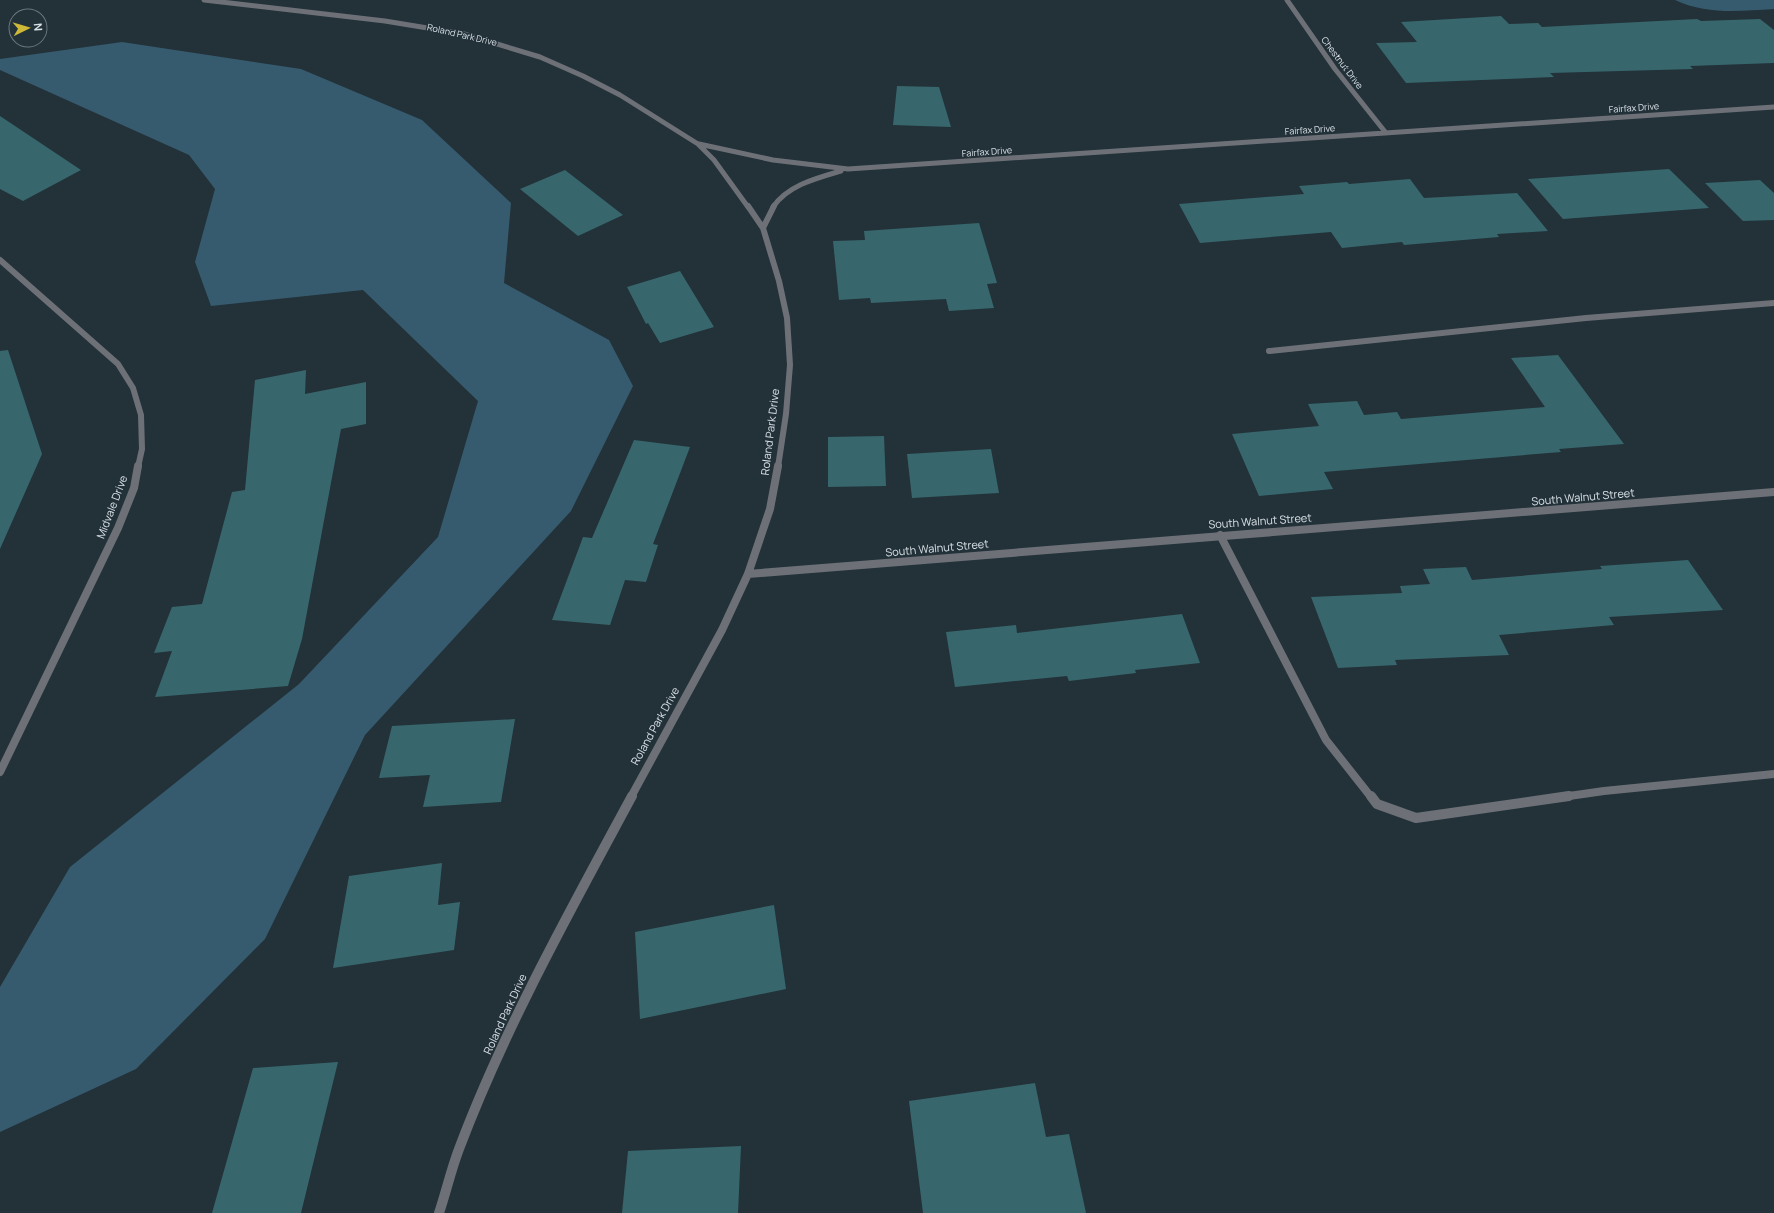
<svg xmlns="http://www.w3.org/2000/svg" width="1774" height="1213" font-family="Manrope,sans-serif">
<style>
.forest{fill:#365b6e}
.building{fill:#37676c}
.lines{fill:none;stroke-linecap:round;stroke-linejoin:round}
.service-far2{stroke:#6d7177;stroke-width:6}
.service-far1{stroke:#6d7177;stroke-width:8}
.service{stroke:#6d7177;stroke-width:10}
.minor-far3{stroke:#6d7177;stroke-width:5}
.minor-far2{stroke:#6d7177;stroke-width:6}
.minor-far1{stroke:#6d7177;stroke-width:8}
.minor{stroke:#6d7177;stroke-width:10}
.labels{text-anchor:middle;stroke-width:3;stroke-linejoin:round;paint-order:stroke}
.far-street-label{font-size:9px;fill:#d8e1e6;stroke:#233139}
.street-label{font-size:11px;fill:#d8e1e6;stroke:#233139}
</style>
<rect width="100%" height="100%" fill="#233139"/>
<path class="forest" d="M1675,0h99v9c-34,2 -67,6 -99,-9z
M122,42l179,27 121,51 89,83 -7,80 105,57 24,46 -62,125 -206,224 -100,204 -129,130 -136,63v-145l70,-120 229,-183 139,-147 40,-136 -115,-111 -152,16 -16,-44 20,-73 -26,-34 -189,-85v-11z"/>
<path class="building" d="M1501,16l8,8 29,-1 4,4 155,-8 4,2 59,-2 14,11v33l-84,3 3,3 -143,4 4,4 -148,6 -30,-40 41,-1 -16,-20z
M897,86l42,1 12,40 -58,-2z
M0,116l81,54 -58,31 -23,-12z
M1669,169l40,39 -146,11 -35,-40z
M565,170l58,45 -45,21 -58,-47z
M1410,179l14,19 93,-5 31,38 -51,3 2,3 -95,8 -2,-3 -60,6 -11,-16 -131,11 -21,-39 125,-10 -5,-8 48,-4 2,2z
M1760,180l14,13v27l-31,1 -38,-38z
M979,223l18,60 -10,1 7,24 -45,3 -3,-12 -75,4 -1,-5 -31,2 -6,-59 32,-1 -1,-9z
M680,271l34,56 -54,16 -12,-20 -2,1 -19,-37z
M8,350l34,104 -42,95v-198z
M1558,355l66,89 -65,5 2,3 -237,20 9,17 -74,7 -27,-62 87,-8 -11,-22 49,-3 7,14 33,-3 4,7 144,-12 -34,-49z
M306,370l-1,24 61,-12v42l-25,5 -39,210 -14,47 -133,11 17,-46 -18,2 18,-46 30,-3 30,-112 13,-2 10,-110z
M884,436l2,50 -58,1v-50z
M634,440l56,7 -37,97 5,1 -12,37 -21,-2 -15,45 -58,-5 31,-83 9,1z
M991,449l8,44 -87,5 -5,-44z
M1688,560l35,50 -114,7 5,8 -115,10 10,20 -114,5 2,5 -59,3 -27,-71 91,-4 -2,-7 30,-2 -7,-15 43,-2 6,13 130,-11 -2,-3z
M1182,614l18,49 -65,7 1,3 -67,8 -2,-5 -112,11 -9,-55 70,-7 1,8z
M515,719l-14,83 -78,5 7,-32 -51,3 13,-52z
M442,863l-4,42 22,-3 -6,48 -121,18 16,-92z
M774,905l12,84 -146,30 -5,-87z
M338,1062l-37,151h-89l41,-145z
M1035,1083l11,54 23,-3 17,79h-163l-14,-112z
M741,1146l-3,67h-116l6,-62z"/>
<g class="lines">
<path class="service-far2" d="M1269,351l317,-33 188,-15"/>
<path class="service-far1" d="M1220,535l106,205 45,57
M1562,797l42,-6 170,-17"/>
<path class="service" d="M1371,796l6,8 39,14 153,-22"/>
<path class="minor-far3" d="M204,0l181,21 79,13 76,23 43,19 37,19 78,49 16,16 34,47
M1287,0l48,69 51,64
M699,144l74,16 75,9 926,-62
M773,207c15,-22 44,-29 68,-36"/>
<path class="minor-far2" d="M748,206l15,22 16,53 8,37 3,47 -4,49 -8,53
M763,228l11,-22
M0,260l118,104 15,24 8,27 1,34 -4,18"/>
<path class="minor-far1" d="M748,574l1026,-82
M0,772l118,-244 16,-40 4,-22
M631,797l91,-167 26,-56 22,-65 8,-43"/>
<path class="minor" d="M439,1213c7,-21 12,-43 20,-64 46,-122 111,-238 173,-353"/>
</g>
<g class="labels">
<g class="far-street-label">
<text transform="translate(462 35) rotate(13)" y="3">Roland Park Drive</text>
<text transform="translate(1342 63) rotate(53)" y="3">Chestnut Drive</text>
<text transform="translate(1634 108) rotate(-4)" y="3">Fairfax Drive</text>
<text transform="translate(1310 130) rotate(-4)" y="3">Fairfax Drive</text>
<text transform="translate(987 152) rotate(-4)" y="3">Fairfax Drive</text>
</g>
<g class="street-label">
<text transform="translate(770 432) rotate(-83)" y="4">Roland Park Drive</text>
<text transform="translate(1583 497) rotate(-5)" y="4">South Walnut Street</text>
<text transform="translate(112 507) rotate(-69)" y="4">Midvale Drive</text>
<text transform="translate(1260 521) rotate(-4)" y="4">South Walnut Street</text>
<text transform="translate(937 548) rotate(-5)" y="4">South Walnut Street</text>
<text transform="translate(655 726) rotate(-61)" y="4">Roland Park Drive</text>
<text transform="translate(505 1014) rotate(-65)" y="4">Roland Park Drive</text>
</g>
</g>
<g transform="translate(28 28) rotate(85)"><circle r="19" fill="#233139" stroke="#6b777e"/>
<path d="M0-3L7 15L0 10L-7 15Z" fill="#ceb837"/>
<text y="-6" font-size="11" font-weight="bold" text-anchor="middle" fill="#d8e1e6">N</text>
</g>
</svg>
